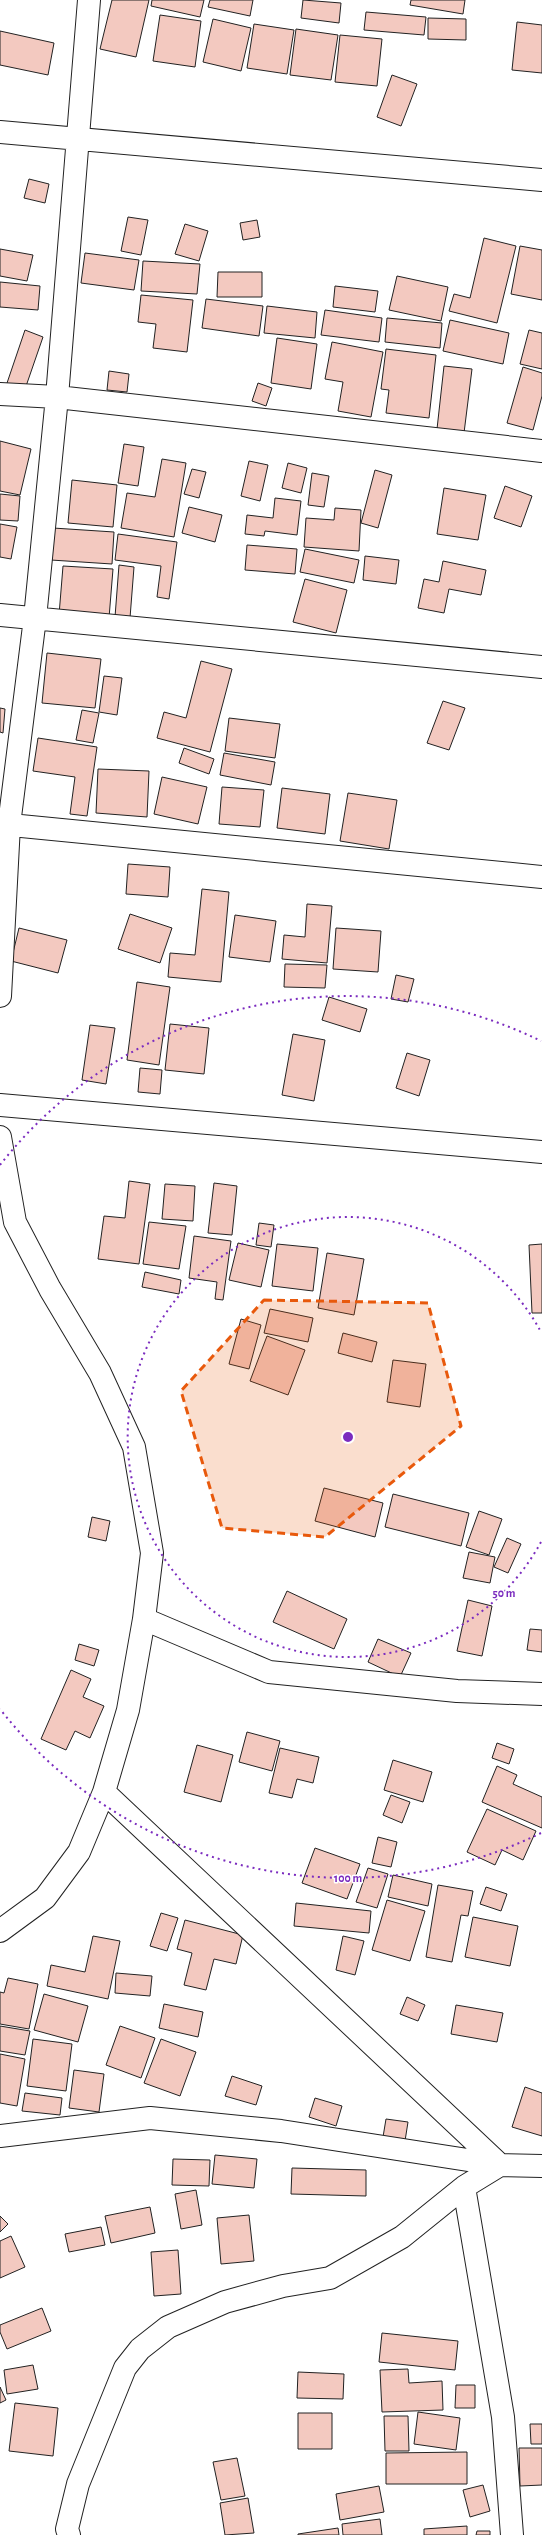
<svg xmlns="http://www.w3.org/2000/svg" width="542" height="2535" font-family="'Alegreya Sans',sans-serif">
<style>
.building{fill:#f3c9c0;stroke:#222}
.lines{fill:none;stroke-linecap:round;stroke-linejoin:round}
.minor-casing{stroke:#222;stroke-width:24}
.minor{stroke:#fff;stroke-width:22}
.marked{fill:#e8590c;fill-opacity:0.2;stroke:#e8590c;stroke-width:3;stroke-dasharray:8 5;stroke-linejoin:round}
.ring{fill:none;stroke:#7b2cbf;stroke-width:2;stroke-dasharray:2 4}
.centre{fill:#7b2cbf;stroke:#fff;stroke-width:2}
.ring-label{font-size:12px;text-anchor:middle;font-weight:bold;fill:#7b2cbf;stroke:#fff;stroke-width:3;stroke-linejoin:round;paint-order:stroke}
</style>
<rect width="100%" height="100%" fill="#fff"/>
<path class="building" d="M112,0h37l-13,57 -36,-8z
M152,0h52l-4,17 -49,-11z
M210,0h43l-3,16 -42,-9z
M303,0l38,3 -2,20 -38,-5z
M411,0h54l-2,14 -53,-9z
M366,12l60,5 -2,18 -60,-5z
M160,15l41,6 -6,46 -42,-6z
M428,18l38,1v21l-38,-1z
M213,19l38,9 -10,43 -38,-9z
M517,22l25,3v48l-30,-3z
M254,24l40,6 -7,44 -40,-6z
M296,29l42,6 -7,45 -41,-5z
M0,31l54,12 -6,32 -48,-10z
M340,35l42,4 -5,47 -42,-4z
M392,75l25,9 -16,42 -24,-9z
M29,179l20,5 -4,19 -21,-5z
M128,217l20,3 -7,35 -20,-4z
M257,220l3,17 -17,3 -3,-17z
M185,224l23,7 -9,30 -24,-7z
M484,238l32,8 -19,77 -48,-12 5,-17 16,4z
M520,246l22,4v50l-31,-6z
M0,249l33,6 -6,26 -27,-5z
M85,253l54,7 -5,30 -53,-7z
M143,261l57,3 -3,30 -56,-3z
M218,272h44v25h-45z
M397,276l51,11 -7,34 -52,-11z
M0,282l40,4 -2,24 -38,-3z
M335,286l43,5 -3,21 -42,-5z
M141,295l52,5 -6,52 -34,-4 3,-24 -18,-2z
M206,299l57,7 -4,30 -57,-8z
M267,306l50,6 -2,26 -51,-5z
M325,310l57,8 -3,24 -58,-7z
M387,318l55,5 -2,25 -55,-6z
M450,320l59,13 -6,31 -60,-13z
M25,330l18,7 -19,55 -18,-6z
M529,330l13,3v36l-22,-5z
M277,338l40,6 -6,45 -40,-6z
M332,342l51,10 -12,65 -33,-6 5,-29 -18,-3z
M386,349l50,6 -7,63 -43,-5 3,-23 -8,-1z
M444,366l28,3 -8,64 -27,-4z
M523,367l19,6v23l-9,34 -26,-7z
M109,371l20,3 -2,18 -20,-2z
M258,383l14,5 -6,18 -14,-5z
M0,441l31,8 -11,46 -20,-4z
M124,444l20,3 -6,39 -20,-3z
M162,459l24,4 -12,74 -53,-9 6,-35 28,4z
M249,461l19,4 -8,36 -19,-5z
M288,463l19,5 -6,25 -19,-5z
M192,469l14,3 -7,26 -15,-4z
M375,470l17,5 -14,53 -17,-5z
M312,473l17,3 -5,31 -16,-2z
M72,480l45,5 -4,42 -45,-4z
M505,486l27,10 -11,31 -27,-9z
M444,488l42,7 -8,45 -41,-6z
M0,494l20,2 -2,25 -18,-1z
M275,498l26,3 -4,34 -32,-4 -1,5 -19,-2 2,-19 26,3z
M189,507l33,8 -7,27 -33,-9z
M335,508l26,2 -2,41 -55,-4 2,-29 28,2z
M0,524l17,3 -6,32 -11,-2z
M53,528l61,4 -2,32 -61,-4z
M118,534l59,8 -8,57 -12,-2 4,-31 -46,-6z
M247,545l50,4 -2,25 -50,-4z
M305,549l54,11 -5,23 -54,-11z
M365,556l34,4 -3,24 -33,-4z
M443,561l43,9 -5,25 -32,-6 -5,24 -26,-5 6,-29 15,3z
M119,565l15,2 -4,51 -15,-1z
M63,566l50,3 -4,49 -50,-3z
M305,579l42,11 -11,43 -43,-11z
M47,653l54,6 -6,49 -53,-5z
M201,661l31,8 -22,83 -53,-14 7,-26 22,6z
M104,676l18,2 -5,37 -18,-3z
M443,701l22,7 -16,42 -22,-7z
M0,708l5,1 -2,24 -3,-1z
M82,710l17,3 -6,30 -17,-3z
M229,718l51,6 -5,34 -50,-7z
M38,738l59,9 -10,69 -17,-2 5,-37 -42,-6z
M184,748l30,11 -5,15 -30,-11z
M224,753l51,9 -4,23 -51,-10z
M98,769l51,2 -2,46 -51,-4z
M162,777l45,10 -9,37 -44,-10z
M222,787l42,3 -4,37 -41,-3z
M282,788l48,6 -5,40 -48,-6z
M348,793l49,7 -8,49 -49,-8z
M128,864l42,3 -2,30 -42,-3z
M202,889l27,3 -8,90 -53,-5 2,-24 25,2z
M307,904l25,2 -5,57 -45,-4 2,-24 21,2z
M130,914l42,14 -12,35 -42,-14z
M235,915l41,6 -6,41 -41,-5z
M19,928l48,12 -9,33 -47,-12z
M336,928l45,3 -3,41 -45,-3z
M285,964l42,1 -2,23 -41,-1z
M396,975l18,4 -6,23 -17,-3z
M137,982l33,5 -11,78 -32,-5z
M329,997l38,12 -7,23 -38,-12z
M170,1024l39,4 -5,46 -39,-4z
M90,1025l25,3 -9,56 -24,-4z
M293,1034l32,6 -11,61 -32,-6z
M407,1053l23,7 -11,36 -23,-8z
M140,1068l22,2 -2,24 -22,-2z
M129,1181l21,3 -11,80 -41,-5 6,-43 21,2z
M214,1183l23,3 -5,49 -24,-2z
M165,1184l30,2 -2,35 -31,-2z
M149,1222l37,4 -7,43 -36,-5z
M259,1223l15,2 -3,22 -15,-2z
M194,1236l37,5 -8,59 -8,-1 2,-17 -28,-4z
M238,1243l31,7 -8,37 -32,-7z
M277,1244l41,4 -5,43 -41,-5z
M542,1244v69h-10l-3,-68z
M327,1253l37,6 -10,56 -36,-7z
M145,1272l36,8 -2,14 -37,-7z
M270,1309l43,9 -5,24 -44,-9z
M241,1319l20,6 -12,44 -20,-5z
M343,1333l34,9 -5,20 -34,-9z
M267,1336l38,14 -17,45 -38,-14z
M393,1360l33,4 -6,43 -33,-5z
M324,1488l59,15 -8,34 -60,-16z
M393,1494l76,19 -8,33 -76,-19z
M479,1511l23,8 -13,36 -23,-8z
M92,1517l18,4 -4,20 -18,-4z
M507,1538l14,6 -13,29 -14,-6z
M469,1552l26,5 -5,26 -27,-5z
M287,1591l60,28 -13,30 -61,-27z
M468,1600l24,6 -10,50 -25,-5z
M530,1629l12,1v22l-15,-2z
M378,1639l33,14 -11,24 -32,-15z
M79,1644l20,6 -5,16 -19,-6z
M71,1670l20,9 -8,18 21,9 -14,32 -15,-7 -9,19 -25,-11z
M247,1732l33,9 -8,30 -33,-9z
M497,1743l17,6 -5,15 -17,-6z
M197,1745l36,10 -12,47 -37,-10z
M280,1748l39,9 -6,26 -16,-4 -5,19 -23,-5z
M393,1760l39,12 -9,30 -39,-12z
M497,1766l20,9 -4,9 29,13v31l-60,-26z
M391,1795l19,7 -8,21 -19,-8z
M487,1809l49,22 -13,29 -21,-10 -7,15 -28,-13z
M378,1837l19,5 -6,25 -19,-4z
M315,1848l45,16 -13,35 -45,-16z
M368,1868l20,6 -11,34 -21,-6z
M393,1875l39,9 -4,22 -40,-9z
M438,1885l35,6 -5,25 -7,-1 -9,47 -26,-5z
M486,1887l21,7 -6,17 -21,-7z
M387,1900l38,11 -15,50 -38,-11z
M296,1903l75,8 -2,22 -75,-7z
M161,1913l17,5 -11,33 -17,-5z
M473,1917l45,9 -8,40 -45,-9z
M185,1920l58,15 -7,29 -22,-5 -8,31 -22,-5 8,-32 -15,-4z
M93,1936l27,5 -12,58 -61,-13 4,-21 34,7z
M343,1936l21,5 -9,34 -19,-5z
M116,1973l36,3 -2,20 -35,-3z
M8,1978l30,6 -9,45 -29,-5v-32l4,1z
M44,1994l44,12 -10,36 -44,-12z
M407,1997l18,8 -7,16 -18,-7z
M164,2004l39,8 -5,25 -39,-9z
M456,2005l47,8 -6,29 -46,-8z
M0,2026l30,5 -5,24 -25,-4z
M120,2026l35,12 -14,40 -35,-13z
M33,2039l39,5 -6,47 -39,-5z
M161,2039l35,13 -16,44 -36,-13z
M0,2054l25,5 -8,47 -17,-3z
M74,2070l30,4 -5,38 -30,-4z
M232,2076l30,10 -6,19 -31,-9z
M525,2087l17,6v43l-30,-9z
M25,2093l37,5 -2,17 -38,-4z
M315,2098l27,8 -6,20 -27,-9z
M386,2119l22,3 -3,19 -22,-4z
M215,2155l42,4 -3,29 -42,-4z
M173,2159l37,1 -1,26 -37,-1z
M292,2168l74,2v26l-75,-2z
M196,2190l6,35 -21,4 -6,-35z
M150,2207l5,26 -44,10 -6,-27z
M249,2215l5,46 -33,3 -4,-46z
M0,2216l8,8 -8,8z
M101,2227l4,18 -36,7 -4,-18z
M11,2236l14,31 -25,11v-37z
M178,2250l3,44 -27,2 -3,-44z
M42,2308l9,23 -44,18 -7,-17v-7z
M382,2333l76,8 -3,29 -76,-8z
M33,2365l5,24 -31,5 -3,-24z
M408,2369l1,14 33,-2 1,29 -61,2 -2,-42z
M298,2372l46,2 -1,25 -46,-1z
M456,2385h19v23h-20z
M0,2387l6,13 -6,3z
M15,2403l43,5 -5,48 -44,-5z
M418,2412l42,6 -4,32 -42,-6z
M298,2413h34v36h-34z
M384,2416h24l1,35h-24z
M530,2424h12v20h-11z
M519,2448h23v37l-22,1z
M467,2452v32h-81v-31z
M237,2458l8,38 -24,4 -8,-38z
M483,2485l7,26 -20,6 -7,-27z
M379,2486l5,26 -44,8 -4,-26z
M248,2498l6,35 -29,2 -5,-32z
M380,2519l2,16h-39l-1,-11z
M467,2526v9h-43v-6z
M338,2528l1,7h-41v-1z
M477,2531h13v4h-14z"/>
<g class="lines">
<defs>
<path id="minor" d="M0,132l542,48
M0,394l57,3 485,54
M0,615l542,52
M0,824l542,53
M0,996l9,-171 26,-207 22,-221 32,-397
M0,1105l542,47
M0,1137l15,85 35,67 50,84 34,74 18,106 -8,66 -16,91 -24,82 -25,60 -34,46 -45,33
M144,1619l125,53 188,19 85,3
M104,1792l396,373 42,1
M0,2136l150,-18 131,13 219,34
M464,2187l39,230 9,118
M69,2535l-2,-6 11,-45 47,-116 15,-19 28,-22 57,-25 58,-16 47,-8 72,-41 62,-50 36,-22"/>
</defs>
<use href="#minor" class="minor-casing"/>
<use href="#minor" class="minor"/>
</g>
<path class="marked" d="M264,1300l164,3 33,123 -136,111 -103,-9 -41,-137z"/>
<g class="ring">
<path d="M541 1542A220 220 0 1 1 541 1332"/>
<path d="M541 1833A441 441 0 0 1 0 1709M0 1165A441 441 0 0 1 541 1041"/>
</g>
<circle cx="348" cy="1437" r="6" class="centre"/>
<g class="ring-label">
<text x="504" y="1597">50 m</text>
<text x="348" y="1882">100 m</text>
</g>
</svg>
